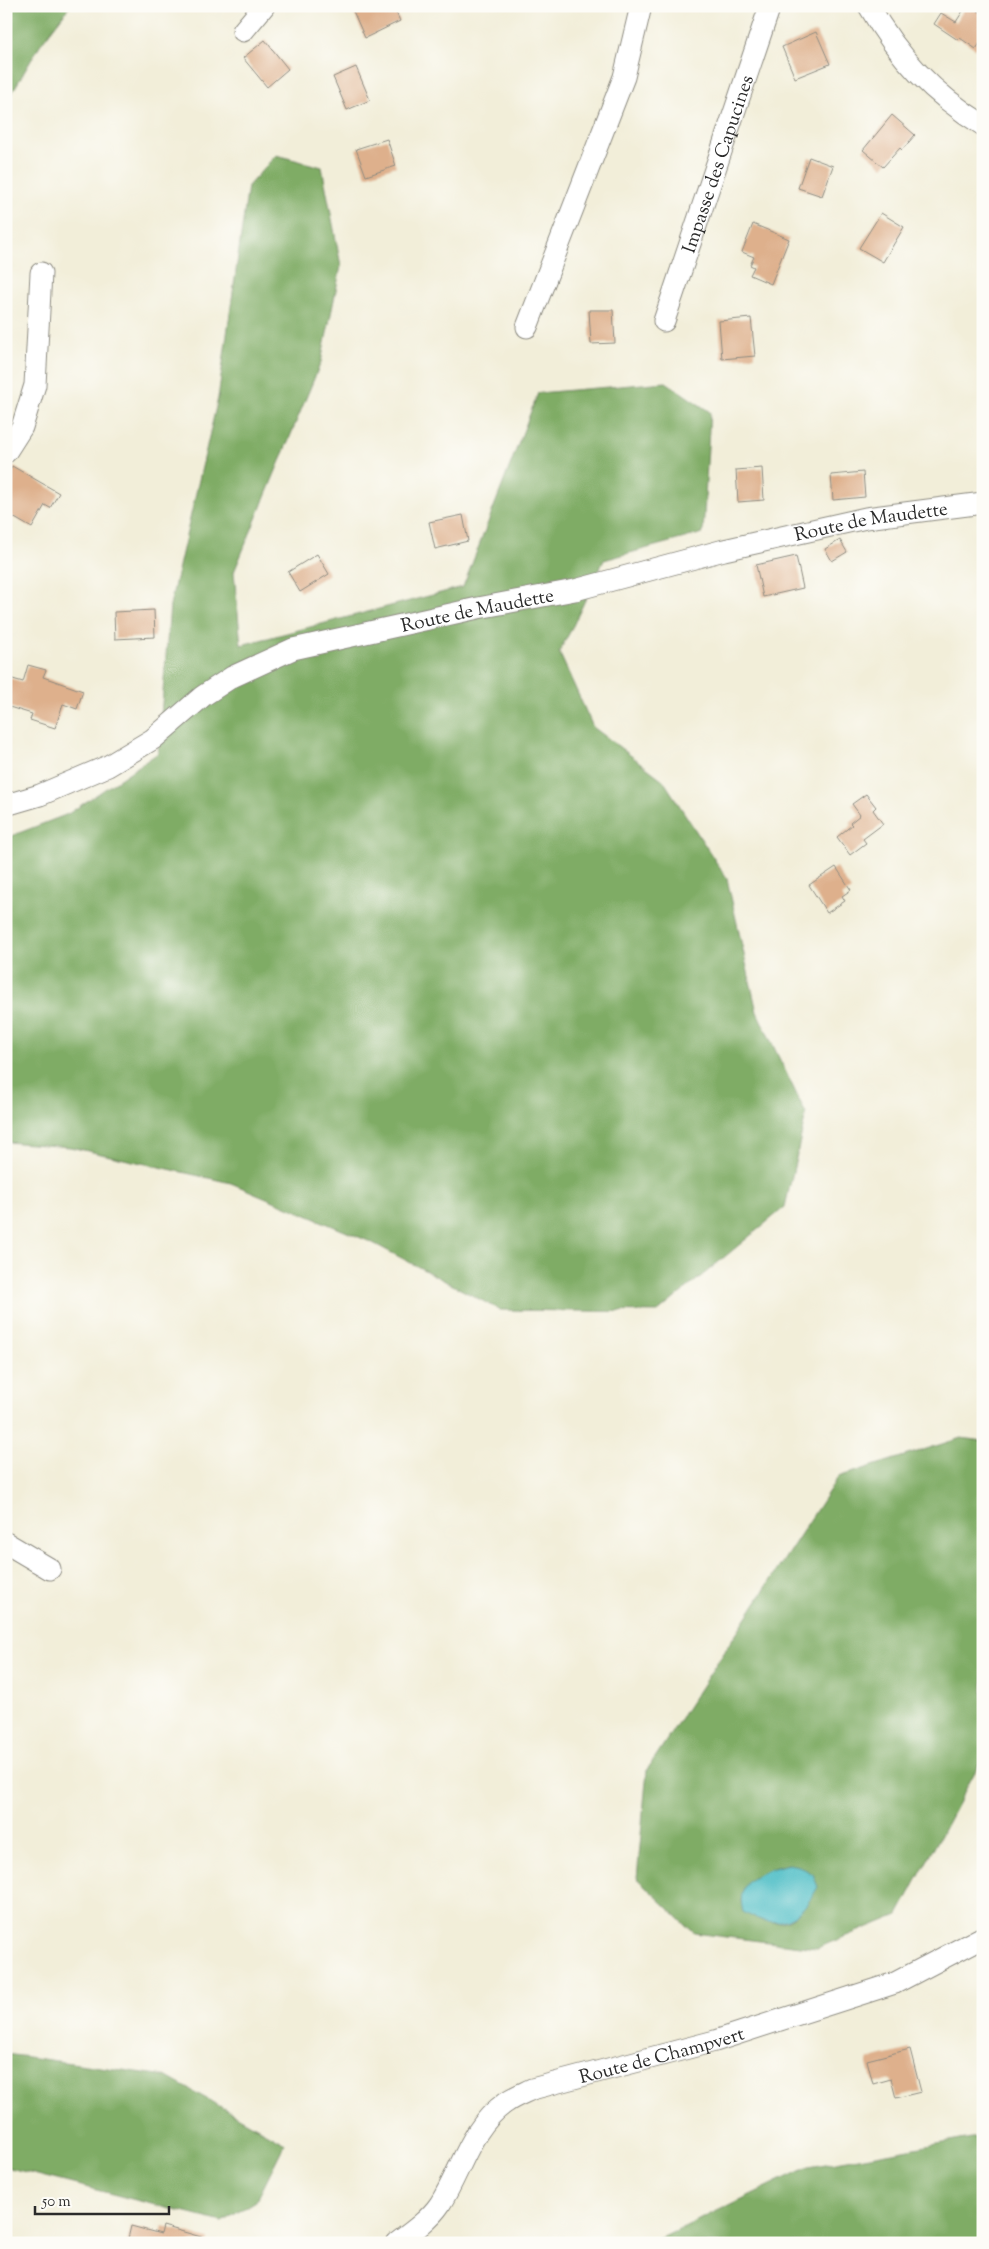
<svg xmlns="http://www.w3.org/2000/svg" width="989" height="2249" font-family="'Sorts Mill Goudy',serif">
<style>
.forest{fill:#7fac65;stroke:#556c48;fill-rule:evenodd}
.water{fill:#52c0c8;stroke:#3e767a}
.building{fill:#deb08c}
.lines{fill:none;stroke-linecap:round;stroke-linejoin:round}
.minor-casing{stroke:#8e8c82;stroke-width:23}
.minor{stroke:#fff;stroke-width:21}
.labels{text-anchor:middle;stroke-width:5;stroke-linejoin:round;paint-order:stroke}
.street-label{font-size:19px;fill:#2b2b2b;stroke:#fdfcf7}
</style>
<rect width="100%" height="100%" fill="#fdfcf7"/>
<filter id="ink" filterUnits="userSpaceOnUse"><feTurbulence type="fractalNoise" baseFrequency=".02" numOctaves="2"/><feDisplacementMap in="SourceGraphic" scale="10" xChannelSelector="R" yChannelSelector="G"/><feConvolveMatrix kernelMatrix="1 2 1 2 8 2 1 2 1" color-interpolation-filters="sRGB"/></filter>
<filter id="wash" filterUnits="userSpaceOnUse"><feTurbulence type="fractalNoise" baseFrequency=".0096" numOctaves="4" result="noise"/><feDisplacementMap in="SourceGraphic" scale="20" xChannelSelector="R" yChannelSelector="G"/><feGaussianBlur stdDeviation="1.12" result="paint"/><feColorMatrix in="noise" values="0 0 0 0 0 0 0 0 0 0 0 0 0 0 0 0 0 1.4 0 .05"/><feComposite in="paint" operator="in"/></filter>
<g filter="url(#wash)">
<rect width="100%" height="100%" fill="#f2eed9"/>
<path class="forest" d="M6,6h64l-30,39 -34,58z
M276,155l46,12 19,99 -20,96 -87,210 7,73 222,-58 75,-194 128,-11 44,30 -7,121 -99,27 -33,70 -12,22 34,75 70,53 64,99 30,133 49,102 -21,93 -127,105 -158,-2 -127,-67 -142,-60 -161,-36 -64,-5v-304l62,-24 90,-61 12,-148 48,-207 30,-212z
M961,1438l22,3v316l-85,158 -81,33 -123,-15 -57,-55 10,-108 191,-293zM788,1864l13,46c-22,24 -40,8 -60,-7 1,-27 24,-33 47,-39z
M6,2054l160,22 119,67 -29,58 -34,21 -216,-55z
M983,2136v107h-332l157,-76z"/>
<path class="water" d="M788,1864l11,2 14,8 5,13c-18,33 -40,45 -75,25 -9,-34 19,-41 45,-48z"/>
<g id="blocks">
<path class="building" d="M364,6h29l7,15 -35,17 -12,-27z
M966,6h5l12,8v25l-7,10 -16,-11 -2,2 -24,-16 7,-11 15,9z
M816,32l14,32 -35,14 -13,-31z
M265,40l23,29 -21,18 -24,-29z
M356,67l14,33 -23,10 -14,-33z
M892,115l23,20 -13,15 -2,-2 -17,19 -20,-17z
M387,139l9,27 -30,10 -10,-27z
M809,157l24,9 -11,30 -24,-8z
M881,213l23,14 -21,35 -24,-14z
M753,224l36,15 -18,45 -21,-9 4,-8 -4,-2 4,-8 -12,-5z
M589,310h24l2,33 -24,1z
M751,318l4,38 -33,3 -3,-38z
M12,466l47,27 -9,15 -5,-3 -13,23 -26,-15v-37z
M762,468l2,32 -26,2 -2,-32z
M863,472l2,25 -32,3 -2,-25z
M463,515l5,26 -33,8 -6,-27z
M840,540l7,12 -15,9 -7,-12z
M317,554l12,20 -29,18 -12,-20z
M796,556l7,32 -40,9 -7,-32z
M154,610l1,27 -40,2 -1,-27z
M28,665l18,5 -3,7 40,14 -6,18 -14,-5 -8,24 -25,-8 2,-6 -26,-8v-29l17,5z
M866,794l10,13 -3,3 10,14 -20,15 3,4 -16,12 -13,-18 15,-12 -2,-2 10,-8 -8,-11z
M836,867l15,23 -9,6 3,5 -18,12 -18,-28z
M910,2049l11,43 -25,6 -5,-19 -18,5 -6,-24z
M131,2226l30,8 2,-8 45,13 -1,4h-80z"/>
</g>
</g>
<g filter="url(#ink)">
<use href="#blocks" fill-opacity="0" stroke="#8e8c82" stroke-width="1"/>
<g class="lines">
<defs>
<g id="minor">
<path d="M869,6c29,51 64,88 114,119"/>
<path d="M243,31l21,-25"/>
<path id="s1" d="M664,321l106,-315"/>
<path d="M527,327l97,-250 17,-71"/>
<path d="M6,452l16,-25 13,-42 6,-112"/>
<path id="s2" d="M6,805l34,-10 68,-29 45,-27 50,-43 29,-19 61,-28 185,-41 97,-18 149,-40 142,-32 117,-15"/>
<path d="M6,1543l44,26"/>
<path id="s3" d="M397,2243c15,-11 33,-24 43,-39 22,-35 30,-76 65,-101 8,-6 19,-10 27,-14l183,-48 180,-58 88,-46"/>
</g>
</defs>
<use href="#minor" class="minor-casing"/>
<use href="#minor" class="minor"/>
</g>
</g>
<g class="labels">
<g class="street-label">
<text dy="7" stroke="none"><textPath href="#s1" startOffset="166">Impasse des Capucines</textPath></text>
<text dy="7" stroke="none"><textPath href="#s2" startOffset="922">Route de Maudette</textPath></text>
<text dy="7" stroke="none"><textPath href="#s2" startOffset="518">Route de Maudette</textPath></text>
<text dy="7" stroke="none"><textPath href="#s3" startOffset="344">Route de Champvert</textPath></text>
</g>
</g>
<rect width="989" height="2249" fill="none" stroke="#fdfcf7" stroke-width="25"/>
<path d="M35 2206v8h134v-8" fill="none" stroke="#2b2b2b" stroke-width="2.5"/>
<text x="42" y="2206" font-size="15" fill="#2b2b2b" stroke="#fdfcf7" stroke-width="4" paint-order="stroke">50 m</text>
</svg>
